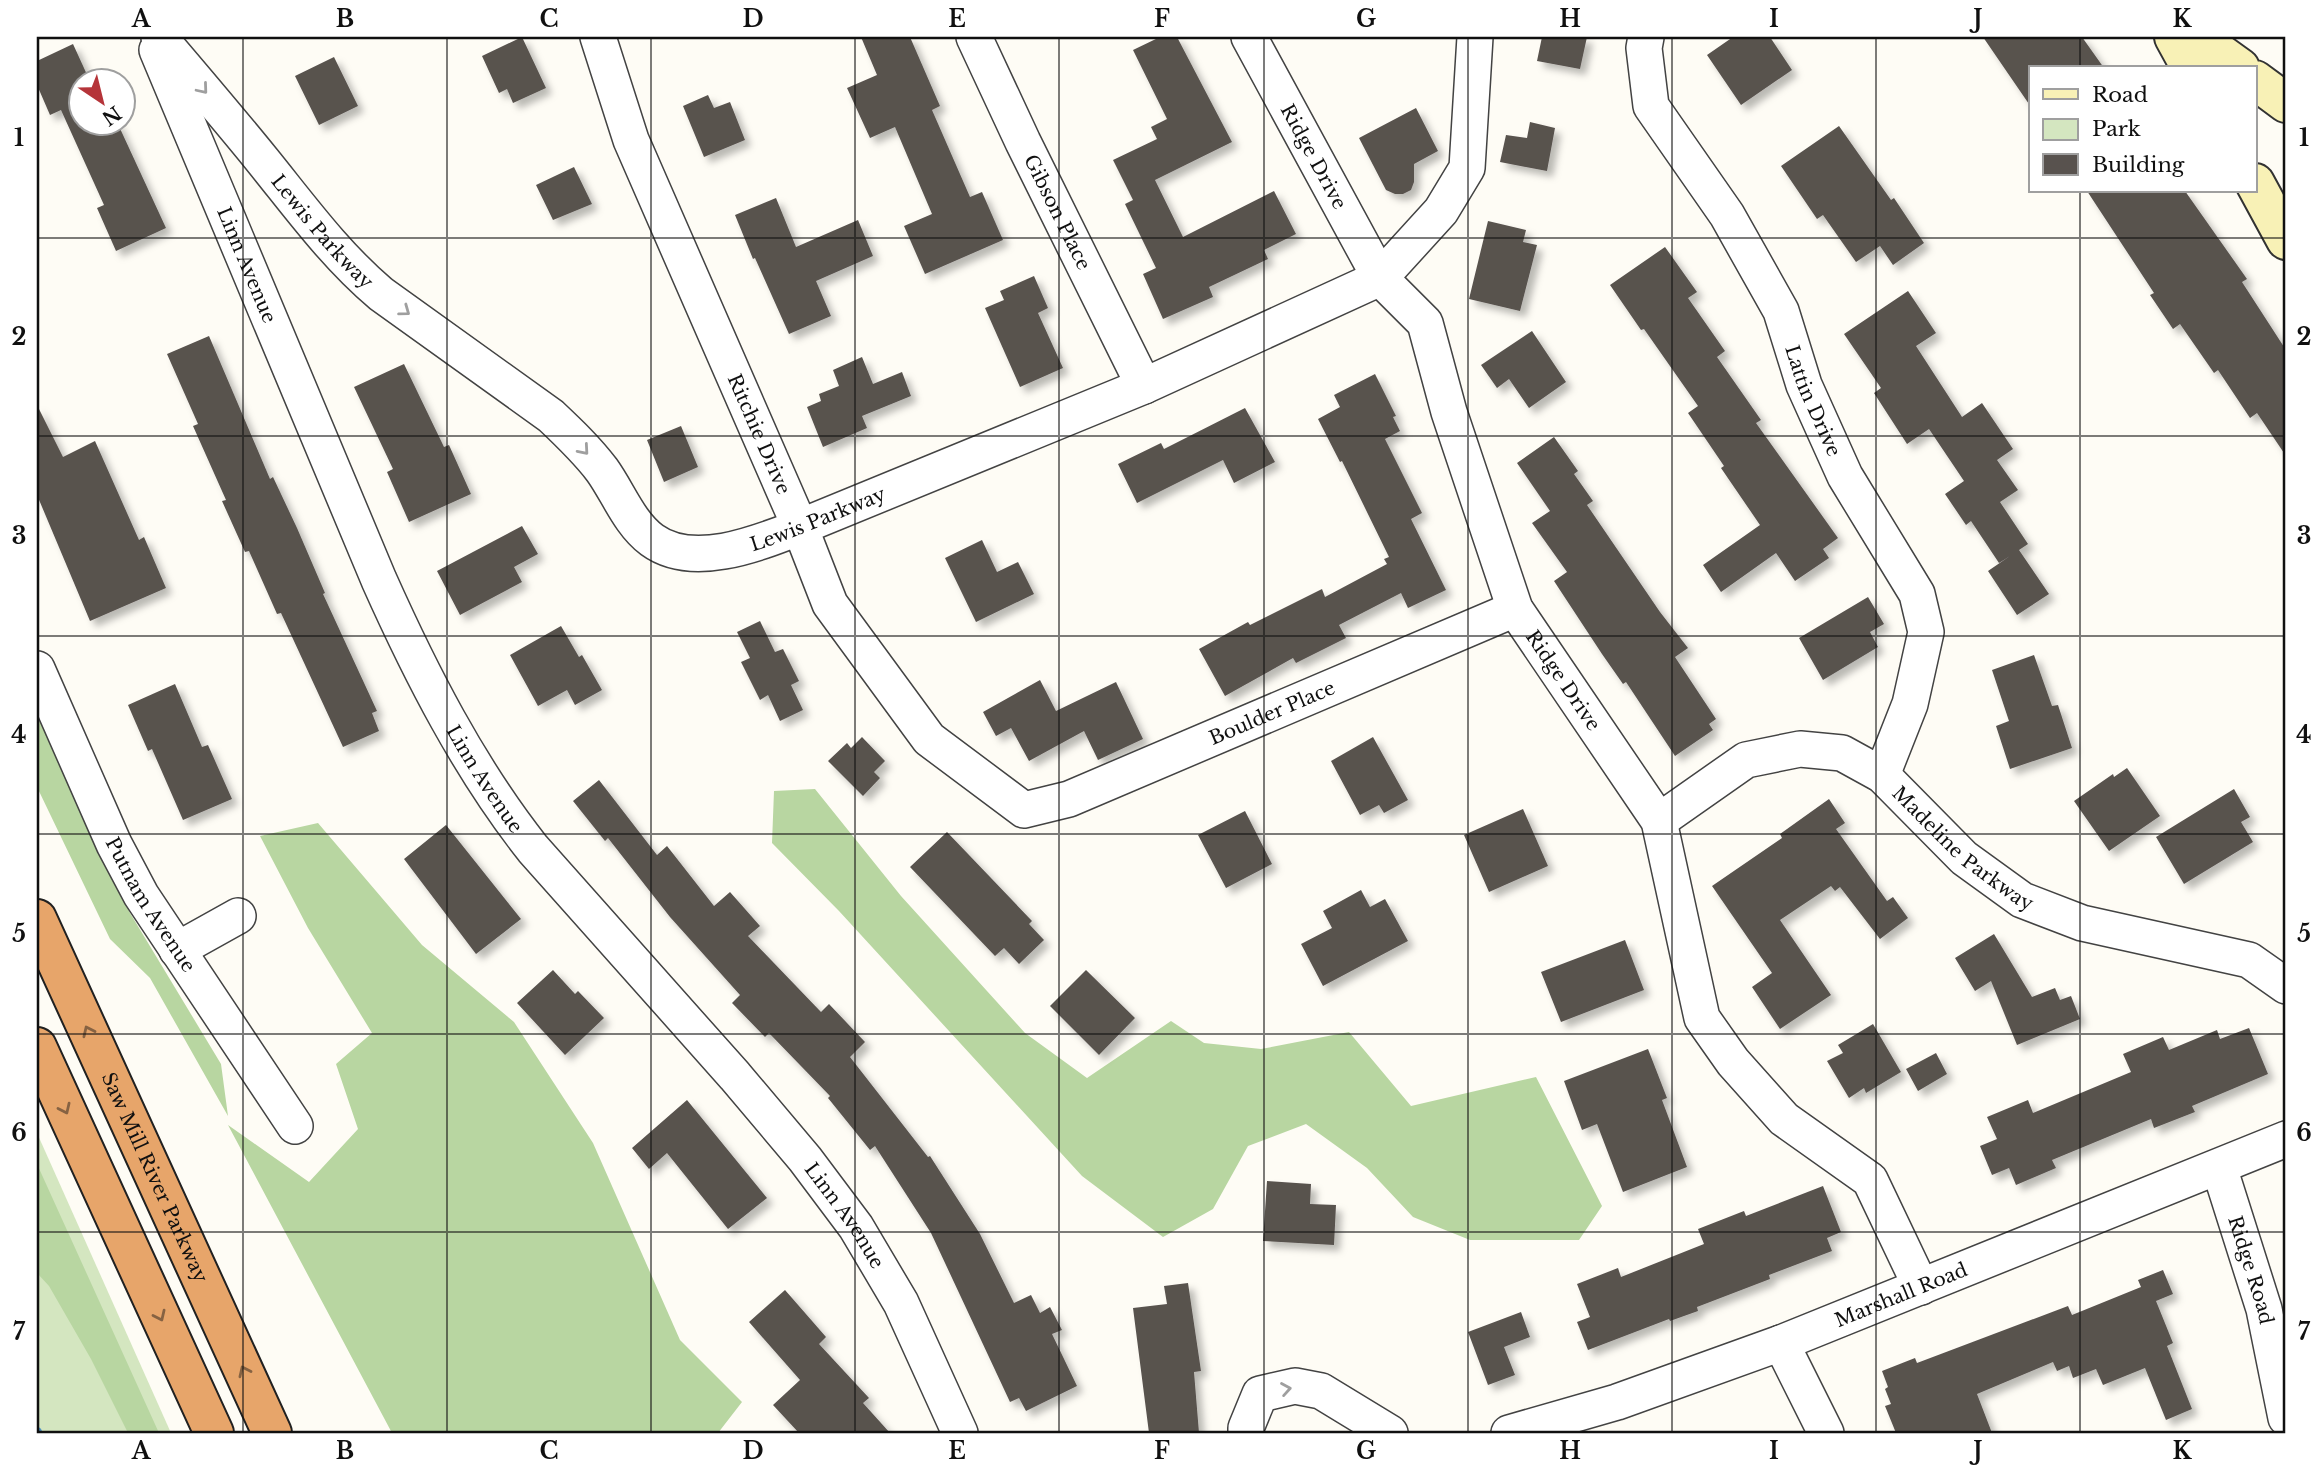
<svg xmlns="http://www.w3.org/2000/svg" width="2323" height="1470" font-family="'Libre Baskerville',serif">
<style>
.green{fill:#d4e6c0}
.forest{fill:#b8d6a1}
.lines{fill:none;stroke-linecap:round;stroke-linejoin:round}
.stream{stroke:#4b91c1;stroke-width:10}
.building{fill:#58524e;filter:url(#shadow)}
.street-casing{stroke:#434343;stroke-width:38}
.secondary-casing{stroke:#323232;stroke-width:42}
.highway-casing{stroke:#212121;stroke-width:42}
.street{stroke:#fff;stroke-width:35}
.secondary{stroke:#f8f1b6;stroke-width:38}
.highway{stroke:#e7a56a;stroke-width:38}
.oneway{stroke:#9f9f9f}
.oneway2{stroke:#866242}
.grid{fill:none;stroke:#101010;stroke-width:2;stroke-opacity:0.55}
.labels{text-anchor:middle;stroke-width:7;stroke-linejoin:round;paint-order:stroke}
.street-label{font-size:19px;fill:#101010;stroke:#fff}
.neatline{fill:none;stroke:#101010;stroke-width:2.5}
.grid-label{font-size:23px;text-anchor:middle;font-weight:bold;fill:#101010}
</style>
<defs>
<filter id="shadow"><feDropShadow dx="6" dy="6" stdDeviation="3.5" flood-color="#0004"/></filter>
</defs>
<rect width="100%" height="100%" fill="#fefcf5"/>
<path class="green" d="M37,1133l134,300h-134z"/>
<path class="forest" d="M37,712l93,201 91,151 7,52 -78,-138 -40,-39 -73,-152z
M815,789l86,107 124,137 62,45 84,-57 33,22 57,6 88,-17 62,74 125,-29 66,129 -23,34h-109l-57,-23 -46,-49 -61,-44 -58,22 -35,63 -50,28 -81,-61 -243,-265 -67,-68 2,-52z
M318,823l104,122 92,77 79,121 87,197 62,62 -24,31h-326l-164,-308 81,57 49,-53 -22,-65 36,-31 -64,-105 -48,-92z
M37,1164l122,269h-31l-37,-74 -42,-73 -12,-13z"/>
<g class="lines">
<path class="stream" d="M37,1432v1"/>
</g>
<path class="building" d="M522,37l24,51 -33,15 -6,-14 -8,4 -17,-37z
M861,37h49l30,69 -8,4 38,87 12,-5 21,48 -78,34 -21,-48 28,-12 -37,-87 -25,11 -23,-50 30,-13z
M1160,37h17l55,105 -77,38 28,57 91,-46 22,43 -32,16 4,9 -59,28 4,10 -50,22 -20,-45 13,-6 -31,-64 8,-4 -20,-40 44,-21 -6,-12 16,-8 -34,-69z
M1542,37h45l-7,32 -43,-8z
M1733,37h37l22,33 -51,35 -34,-50z
M1983,37h99l22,31h-73v39z
M73,44l16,35 -9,1v42h37l49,106 -50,23 -19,-43 7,-3 -43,-95 -11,5 -13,-30v-24z
M334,57l24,49 -39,19 -24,-49z
M708,95l6,13 16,-6 15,38 -41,17 -21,-51z
M1416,108l22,43 -24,13v18l-3,8 -8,4h-8l-9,-4 -27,-52z
M1530,122l25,6 -8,43 -47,-9 6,-27 21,3z
M1839,126l52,74 3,-2 30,45 -31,22 -13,-19 -24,16 -33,-47 -6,4 -36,-53z
M574,167l18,37 -39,16 -17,-35z
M2087,191h98l62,88 -5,3 44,68v106l-29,-43 -7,5 -32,-48 -4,3 -34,-49 -7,5 -23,-34 4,-2z
M776,198l20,49 62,-27 15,36 -57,25 15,35 -42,18 -34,-76 -2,1 -18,-44z
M1488,221l38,9 -3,12 14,3 -17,66 -51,-12z
M1665,247l32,45 -9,6 37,53 -8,6 44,63 -5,3 82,115 -15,11 6,9 -34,23 -19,-28 -55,39 -18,-27 57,-40 -39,-57 3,-2 -36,-53 10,-7 -54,-77 -3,1 -31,-45z
M1034,276l14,32 -10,5 25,55 -43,19 -35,-79 19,-8 -4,-9z
M1908,291l28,42 -20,13 46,71 20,-14 31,46 -16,11 21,30 -18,12 28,42 -9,6 30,44 -32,21 -29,-44 22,-15 -11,7 -28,-42 -5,4 -21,-31 19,-13 -35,-52 -22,15 -33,-51 7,-5 -37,-54z
M1532,331l34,51 -37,26 -20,-29 -12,9 -16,-23z
M209,336l61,143 3,-2 24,51 28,65 -2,1 54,117 -5,2 7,18 -36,16 -62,-134 -4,1 -28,-63 -4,1 -23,-51 4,-1 -33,-74 5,-2 -31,-70z
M862,357l11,27 29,-12 9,24 -49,20 5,12 -44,19 -16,-40 14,-6 -2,-7 20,-8 -6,-16z
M404,364l40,83 5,-2 22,49 -62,28 -22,-50 6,-3 -39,-82z
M1375,374l21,42 -3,1 7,14 -15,8 37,74 -11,6 35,71 -38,18 -7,-15 -62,32 7,13 -50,25 -3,-5 -68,38 -26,-47 49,-27 2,3 72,-36 3,8 62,-33 -3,-5 5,-2 -47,-96 -2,1 -22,-43 22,-12 -6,-12z
M37,405l26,52 32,-16 44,99 5,-3 22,51 -76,33 -53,-126z
M1245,408l30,54 -41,21 -11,-23 -86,43 -19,-39 43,-21 3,6z
M681,426l17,41 -34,15 -17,-42z
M1554,437l24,34 -4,3 19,27 -6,4 73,107 28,36 -13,9 41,62 -7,5 4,6 -38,26 -49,-74 -3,2 -21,-30 -48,-73 13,-9 -35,-49 18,-12 -33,-48z
M522,526l16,28 -24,13 8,15 -62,33 -23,-44z
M982,540l15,32 21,-10 16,32 -58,28 -31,-64z
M1868,597l16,27 -14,8 8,15 -55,33 -24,-42z
M760,621l15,31 8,-3 16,32 -8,4 12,25 -23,11 -12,-26 -8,5 -19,-38 9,-4 -13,-26z
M561,626l18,31 3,-2 20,35 -27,15 -8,-15 -29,16 -28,-51z
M2034,655l18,51 6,-1 14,43 -62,21 -14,-43 13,-5 -17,-51z
M1040,680l16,31 60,-29 27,57 -45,21 -14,-29 -55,30 -18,-33 -15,8 -13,-24z
M175,684l27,63 6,-2 24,54 -49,21 -31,-71 -4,2 -20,-46z
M862,737l23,24 -11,11 6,6 -17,18 -35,-35 19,-18 4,5z
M1373,737l35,63 -24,13 -5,-8 -19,10 -29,-54z
M2127,768l33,48 -51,35 -35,-50 39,-27 1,3z
M599,780l58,75 10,-9 47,60 16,-14 30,34 -12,10 73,76 8,-8 36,38 -15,15 78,100 2,-1 50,78 34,69 17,-8 9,18 10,-6 12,23 -10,4 25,52 -51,25 -7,-13 -9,4 -79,-169 -56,-87 -5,4 -42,-52 2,-2 -61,-63 -4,4 -33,-34 8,-8 -70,-78 -62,-79 -3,3 -32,-40z
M2234,789l16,28 -9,5 12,20 -69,42 -28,-47z
M1829,799l16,24 -9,6 51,72 6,-4 15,21 -28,21 -40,-52 -5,4 -4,-5 -51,34 51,75 -51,34 -28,-42 20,-14 -60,-87 70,-48 -2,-4z
M1523,809l25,57 -59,26 -25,-57z
M1245,811l27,53 -46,24 -28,-53z
M446,825l75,94 -45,35 -72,-95z
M947,832l85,89 -3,3 15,16 -25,24 -15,-16 -9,8 -85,-89z
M1361,890l9,17 15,-8 23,42 -85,45 -22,-42 31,-16 -9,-17z
M1994,934l38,63 23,-9 5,12 11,-4 9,23 -63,26 -26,-64 -16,10 -20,-33z
M1625,940l19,50 -83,32 -20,-50z
M553,970l22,24 3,-3 26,27 -39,37 -48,-52z
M1086,970l49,48 -36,37 -49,-49z
M1873,1024l28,48 -35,21 -2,-5 -15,10 -22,-37 16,-8 -5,-8z
M2249,1028l19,46 -76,32 3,6 -41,16 -3,-9 -99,41 4,8 -40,17 -7,-17 -17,7 -12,-29 17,-7 -10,-22 41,-17 5,13 98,-41 -8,-18 40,-17 6,13 48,-20 3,9z
M1648,1049l19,49 -5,2 25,67 -64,25 -26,-68 -15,6 -18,-49z
M1936,1053l11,21 -29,17 -12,-22z
M687,1100l80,98 -39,31 -61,-76 -18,16 -17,-21z
M1267,1181l44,3 -1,20 26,1 -2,40 -71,-4z
M1823,1186l18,46 -14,6 5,13 -63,24 1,4 -73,28 1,4 -28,10 -1,-2 -81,31 -11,-28 13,-5 -13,-33 41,-16 3,9 83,-33 -6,-15 46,-18 2,5z
M2163,1270l10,24 -17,7 17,42 -6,3 25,63 -26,11 -21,-52 -42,17 -7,-16 -23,9 -4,-12 -12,5 -4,-9 -76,32 15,39h-96l-11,-27 6,-2 -6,-15 3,-2 -6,-16 33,-13 2,5 151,-57 4,9 69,-28 -3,-7z
M1188,1283l13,88 -7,1 5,61h-50l-16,-125 34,-4 -3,-18z
M785,1290l41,47 -7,7 50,54 -6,5 27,30h-91l-26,-28 27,-25 -51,-58z
M1521,1312l9,25 -26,10 11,28 -27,10 -20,-53z"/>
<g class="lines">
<defs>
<g id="street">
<path id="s1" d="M159,37c35,41 70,82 104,124 38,47 72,94 118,133l170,122c18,17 36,34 51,54 16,22 27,53 50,70 41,30 107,3 148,-13l344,-141 236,-108 61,-67 26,-43 8,-131"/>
<path id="s2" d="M598,37l33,103 169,387 30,77 99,135 95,71 45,-11 446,-190"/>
<path id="s3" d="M974,37l49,105 121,244"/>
<path id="s4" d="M1249,37l131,241 45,45 24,89 66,197 144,212 43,197 31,44 51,57 86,61 51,107"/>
<path id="s5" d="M1646,37l-2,11 7,58 76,109 54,96 23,74 41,91 72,118 9,38 -16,72 -28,71"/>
<path id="s6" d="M157,50l222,530c42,94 90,188 154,269l202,227 70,83 51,68 45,76 59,130"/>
<path id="s7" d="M37,669l77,175 27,51 154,231"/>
<path id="s8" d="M1659,821l87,-61 54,-11 42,4 40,22 82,83 58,42 60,23 167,37 37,26"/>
<path d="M177,950l61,-34"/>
<path id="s9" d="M2219,1167l45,142 22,109"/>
<path d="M1781,1343l45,90"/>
<path d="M1246,1433v-5l14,-34 35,-8 26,5 69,42"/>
<path id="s10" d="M1509,1433l108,-31 164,-59 505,-204"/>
</g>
<path id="secondary" d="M2174,37l17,31
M2197,37l43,31
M2255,80l31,23
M2255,183l31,57"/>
<g id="highway">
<path id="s11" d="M37,919l235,514"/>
<path d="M37,1047l177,386"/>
</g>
</defs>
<use href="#street" class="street-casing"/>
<use href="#secondary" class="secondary-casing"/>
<use href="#highway" class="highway-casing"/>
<use href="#street" class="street"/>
<use href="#secondary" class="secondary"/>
<use href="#highway" class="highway"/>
</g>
<defs><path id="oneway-chevron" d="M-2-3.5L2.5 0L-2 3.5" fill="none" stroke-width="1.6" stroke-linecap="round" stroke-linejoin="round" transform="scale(1.75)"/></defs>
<g class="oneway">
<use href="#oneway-chevron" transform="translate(203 89) rotate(50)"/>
<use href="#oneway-chevron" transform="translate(405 311) rotate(36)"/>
<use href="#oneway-chevron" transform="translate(584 450) rotate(49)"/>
<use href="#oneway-chevron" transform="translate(1286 1389) rotate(-10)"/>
</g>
<g class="oneway2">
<use href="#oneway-chevron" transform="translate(88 1031) rotate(-115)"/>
<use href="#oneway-chevron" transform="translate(65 1109) rotate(65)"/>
<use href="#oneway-chevron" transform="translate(160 1316) rotate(65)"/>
<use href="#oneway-chevron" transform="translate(244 1371) rotate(-115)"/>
</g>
<path class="grid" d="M243,37v1396M447,37v1396M651,37v1396M855,37v1396M1059,37v1396M1264,37v1396M1468,37v1396M1672,37v1396M1876,37v1396M2080,37v31M2080,191v1242M37,238h2249M37,436h2249M37,636h2249M37,834h2249M37,1034h2249M37,1232h2249"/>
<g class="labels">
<g class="street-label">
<text dy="7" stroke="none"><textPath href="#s4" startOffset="136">Ridge Drive</textPath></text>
<text dy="7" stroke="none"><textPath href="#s3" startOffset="194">Gibson Place</textPath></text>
<text dy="7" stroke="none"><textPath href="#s1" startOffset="254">Lewis Parkway</textPath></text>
<text dy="7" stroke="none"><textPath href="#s6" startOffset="233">Linn Avenue</textPath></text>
<text dy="7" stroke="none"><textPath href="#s5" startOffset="408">Lattin Drive</textPath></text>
<text dy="7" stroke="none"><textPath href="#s2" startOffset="429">Ritchie Drive</textPath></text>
<text dy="7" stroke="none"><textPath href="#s1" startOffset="884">Lewis Parkway</textPath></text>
<text dy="7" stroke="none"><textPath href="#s4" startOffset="724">Ridge Drive</textPath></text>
<text dy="7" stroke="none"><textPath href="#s2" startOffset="1166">Boulder Place</textPath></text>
<text dy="7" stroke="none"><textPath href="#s6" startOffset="800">Linn Avenue</textPath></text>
<text dy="7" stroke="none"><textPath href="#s8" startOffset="359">Madeline Parkway</textPath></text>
<text dy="7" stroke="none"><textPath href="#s7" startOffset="262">Putnam Avenue</textPath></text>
<text dy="7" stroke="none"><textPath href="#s11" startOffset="284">Saw Mill River Parkway</textPath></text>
<text dy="7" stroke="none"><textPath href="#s6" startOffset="1367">Linn Avenue</textPath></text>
<text dy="7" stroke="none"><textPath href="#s9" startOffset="108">Ridge Road</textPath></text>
<text dy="7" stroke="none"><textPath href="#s10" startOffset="416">Marshall Road</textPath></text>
</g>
</g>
<rect width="2323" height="1470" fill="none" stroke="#ffffff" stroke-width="77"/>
<rect x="2029" y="66" width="228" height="126" fill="#ffffff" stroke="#9f9f9f" stroke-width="2"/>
<rect x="2043" y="89" width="35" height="10" fill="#f8f1b6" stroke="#9f9f9f" stroke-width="2"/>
<text x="2092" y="102" font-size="21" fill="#101010">Road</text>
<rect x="2043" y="119" width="35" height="21" fill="#d4e6c0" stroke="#9f9f9f" stroke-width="2"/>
<text x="2092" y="136" font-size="21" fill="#101010">Park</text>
<rect x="2043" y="154" width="35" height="21" fill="#58524e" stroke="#9f9f9f" stroke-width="2"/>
<text x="2092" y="172" font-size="21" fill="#101010">Building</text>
<g transform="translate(102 102) rotate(145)"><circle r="33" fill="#ffffff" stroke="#9f9f9f" stroke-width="2"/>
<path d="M0-5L12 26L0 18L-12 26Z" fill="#b53439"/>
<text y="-10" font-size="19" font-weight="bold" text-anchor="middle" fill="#101010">N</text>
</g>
<rect x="38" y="38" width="2246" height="1394" class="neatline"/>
<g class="grid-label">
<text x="141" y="27">A</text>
<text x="345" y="27">B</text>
<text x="549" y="27">C</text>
<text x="753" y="27">D</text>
<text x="957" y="27">E</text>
<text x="1162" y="27">F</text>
<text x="1366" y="27">G</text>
<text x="1570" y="27">H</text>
<text x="1774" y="27">I</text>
<text x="1978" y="27">J</text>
<text x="2182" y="27">K</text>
<text x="19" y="146">1</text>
<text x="2304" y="146">1</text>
<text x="19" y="345">2</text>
<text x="2304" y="345">2</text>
<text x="19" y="544">3</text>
<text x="2304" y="544">3</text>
<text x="19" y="743">4</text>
<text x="2304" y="743">4</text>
<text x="19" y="942">5</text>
<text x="2304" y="942">5</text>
<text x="19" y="1141">6</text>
<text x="2304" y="1141">6</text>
<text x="19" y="1340">7</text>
<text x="2304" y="1340">7</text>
<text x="141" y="1459">A</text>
<text x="345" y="1459">B</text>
<text x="549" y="1459">C</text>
<text x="753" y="1459">D</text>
<text x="957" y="1459">E</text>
<text x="1162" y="1459">F</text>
<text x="1366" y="1459">G</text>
<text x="1570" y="1459">H</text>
<text x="1774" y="1459">I</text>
<text x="1978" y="1459">J</text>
<text x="2182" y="1459">K</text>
</g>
</svg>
